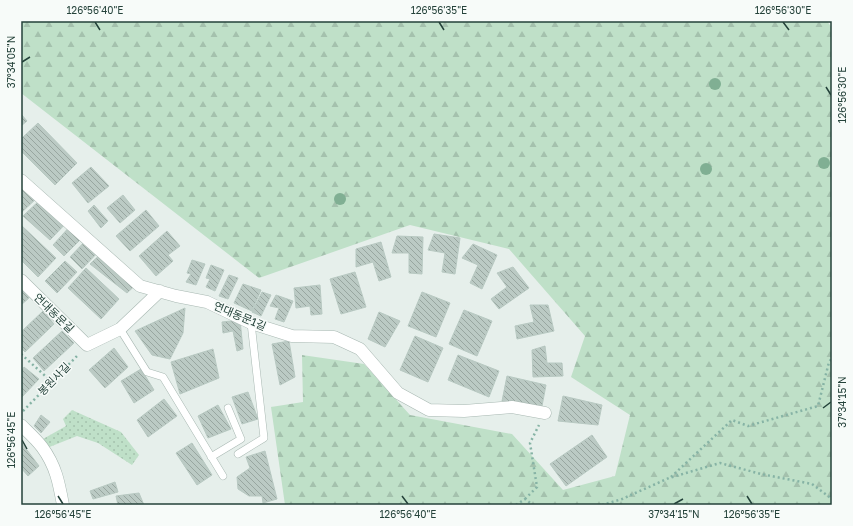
<svg xmlns="http://www.w3.org/2000/svg" width="853" height="526" font-family="'Golos Text','Noto Sans KR',sans-serif">
<style>
.forest{fill:url(#forest-firs)}
.park{fill:url(#park-dots)}
.building{fill:url(#building-back-hatch);stroke:#b8c9c2}
.lines{fill:none;stroke-linecap:round;stroke-linejoin:round}
.service-casing{stroke:#a8b8b2;stroke-width:8}
.minor-casing{stroke:#a8b8b2;stroke-width:13}
.path{stroke:#86b3a5;stroke-width:2.5;stroke-dasharray:2 3;stroke-linecap:butt}
.service{stroke:#fff;stroke-width:7}
.minor{stroke:#fff;stroke-width:12}
.tree{fill:#80af93}
.ticks{fill:none;stroke:#24423a;stroke-width:1.5}
.labels{text-anchor:middle;stroke-width:3;stroke-linejoin:round;paint-order:stroke}
.street-label{font-size:11px;fill:#24423a;stroke:#f7fbf9}
.neatline{fill:none;stroke:#24423a;stroke-width:1.5}
.ticks-label{font-size:10px;text-anchor:middle;fill:#24423a}
</style>
<defs>
<pattern id="forest-firs" width="22" height="20" patternUnits="userSpaceOnUse"><rect width="22" height="20" fill="#bfe0c8"/><path d="M5 1l3.5 6h-7zM16 11l3.5 6h-7z" fill="#a4c1ad"/></pattern>
<pattern id="park-dots" width="8" height="8" patternUnits="userSpaceOnUse"><rect width="8" height="8" fill="#bfe0c8"/><path d="M2 2h.1M6 6h.1" fill="none" stroke="#a4c1ad" stroke-width="1.8" stroke-linecap="round"/></pattern>
<pattern id="building-back-hatch" width="6" height="6" patternUnits="userSpaceOnUse"><rect width="6" height="6" fill="#bbcac4"/><path d="M-1 5l2 2M0 0l6 6M5-1l2 2" fill="none" stroke="#98a6a0"/></pattern>
</defs>
<rect width="100%" height="100%" fill="#e6efeb"/>
<path class="forest" d="M21,21h806l5,7v477h-547l-14,-98 32,-5 -1,-47 62,9 46,51 102,19 51,56 52,-14 15,-61 -59,-38 14,-41 -76,-87 -99,-24 -151,53 -238,-185z"/>
<path class="park" d="M72,410l49,22 18,23 -7,10 -34,-22 -21,-7 -30,12 -4,-9 23,-13 -3,-7z"/>
<path class="building" d="M21,114l6,7 -6,5z
M38,123l39,40 -22,22 -34,-34v-12z
M91,167l18,19 -21,17 -16,-20z
M27,184l12,12 -18,17v-24z
M123,195l12,15 -15,13 -13,-15z
M42,198l28,21 -20,21 -27,-24z
M94,205l14,16 -7,7 -13,-17z
M146,210l13,16 -29,25 -14,-15z
M72,224l12,12 -20,20 -11,-11z
M21,225l35,33 -18,19 -17,-17z
M167,231l13,15 -12,9 5,6 -17,15 -17,-20z
M434,234l26,4 -5,36 -13,-2 3,-19 -17,-3z
M90,236l12,12 -20,21 -12,-12z
M397,236l26,1 -1,37 -13,-1v-20h-17z
M381,242l10,35 -12,4 -6,-19 -17,5v-18z
M473,244l24,11 -15,34 -12,-6 8,-18 -16,-7z
M105,250l36,30 -14,13 -37,-29z
M192,260l13,4 -9,21 -10,-3 5,-8 -4,-1z
M65,261l12,11 -20,21 -12,-12z
M211,265l13,5 -9,21 -9,-4 4,-8 -4,-1z
M513,267l16,21 -30,21 -8,-10 16,-12 -10,-14z
M86,268l33,31 -18,20 -33,-31z
M355,272l11,35 -25,7 -11,-35z
M229,275l9,3 -10,21 -9,-3z
M243,284l18,6 -9,21 -18,-8z
M320,285l2,29 -11,1 -1,-9 -14,2 -2,-20z
M21,289l8,9 -8,7z
M262,292l9,3 -10,21 -9,-4z
M422,292l28,11 -14,34 -28,-11z
M276,295l17,6 -9,21 -9,-3 4,-11 -9,-2z
M530,305h18l6,26 -37,8 -2,-13 19,-4z
M185,308l-2,25 -13,26 -18,-4 -17,-24z
M464,310l28,11 -15,35 -28,-12z
M43,311l11,13 -29,28 -4,-4v-16z
M379,312l21,9 -15,26 -17,-8z
M240,320l3,29 -6,2 -4,-20 -10,2 -1,-11z
M62,331l12,12 -30,28 -11,-13z
M415,336l28,12 -15,34 -28,-12z
M289,341l6,36 -15,8 -8,-41z
M545,346l2,17h15l1,13 -30,1 -1,-27z
M114,348l14,19 -23,21 -16,-18z
M213,349l6,29 -39,16 -9,-32z
M458,355l41,16 -10,26 -41,-17z
M24,367l15,12 -18,19v-26z
M141,369l13,21 -20,13 -13,-22z
M507,376l39,9 -4,21 -40,-5z
M248,392l10,27 -16,5 -10,-27z
M563,396l39,9 -4,20 -40,-4z
M164,399l13,17 -29,21 -11,-17z
M218,405l13,24 -23,9 -10,-22z
M41,415l9,7 -9,11 -7,-7z
M592,435l15,22 -41,29 -16,-22z
M21,442l18,24 -11,10 -7,-8z
M192,443l20,32 -15,10 -21,-32z
M265,451l12,48 -14,4 -1,-7h-13l-11,-7 -1,-12 13,-9 -4,-11z
M115,482l3,10 -25,7 -3,-8z
M139,493l5,12h-26l-2,-9z"/>
<g class="lines">
<defs>
<path id="service" d="M120,329l27,43 16,5 60,99
M238,454l26,-16 -13,-115
M211,457l30,-18 -13,-31"/>
<path id="minor" d="M21,180l119,106 36,10 31,6 44,21 41,13 42,1 26,12 38,44 31,17 35,1 48,-4 33,6
M21,280l66,65 33,-16 40,-38
M21,425c7,7 15,14 21,22 14,19 17,36 21,58"/>
</defs>
<use href="#service" class="service-casing"/>
<use href="#minor" class="minor-casing"/>
<path class="path" d="M21,354l31,28
M23,411l55,-56
M671,477l61,-57 16,6 70,-20 11,-44 3,-4
M525,499l12,-12 -7,-44 9,-18
M516,505l9,-6 8,6
M602,505l20,-6 47,-21 51,-15 41,11 51,10 20,15"/>
<use href="#service" class="service"/>
<use href="#minor" class="minor"/>
</g>
<g class="tree">
<circle cx="715" cy="84" r="6"/>
<circle cx="824" cy="163" r="6"/>
<circle cx="706" cy="169" r="6"/>
<circle cx="340" cy="199" r="6"/>
</g>
<path class="ticks" d="M95,22l5,8M439,22l5,8M783,22l6,8M22,62l8,-5M826,87l5,8M823,408l8,-6M22,440l5,9M58,496l5,8M402,496l6,8M747,496l5,8M674,504l9,-5"/>
<g class="labels">
<g class="street-label">
<text transform="translate(54 313) rotate(44)" y="4">연대동문길</text>
<text transform="translate(240 316) rotate(23)" y="4">연대동문1길</text>
<text transform="translate(54 379) rotate(-46)" y="4">봉원사길</text>
</g>
</g>
<rect width="853" height="526" fill="none" stroke="#f7fbf9" stroke-width="44"/>
<rect x="22" y="22" width="809" height="482" class="neatline"/>
<g class="ticks-label">
<text x="95" y="14">126°56'40"E</text>
<text x="439" y="14">126°56'35"E</text>
<text x="783" y="14">126°56'30"E</text>
<text transform="translate(11 62) rotate(-90)" y="4">37°34'05"N</text>
<text transform="translate(842 95) rotate(-90)" y="4">126°56'30"E</text>
<text transform="translate(842 402) rotate(-90)" y="4">37°34'15"N</text>
<text transform="translate(11 440) rotate(-90)" y="4">126°56'45"E</text>
<text x="63" y="518">126°56'45"E</text>
<text x="408" y="518">126°56'40"E</text>
<text x="674" y="518">37°34'15"N</text>
<text x="752" y="518">126°56'35"E</text>
</g>
</svg>
